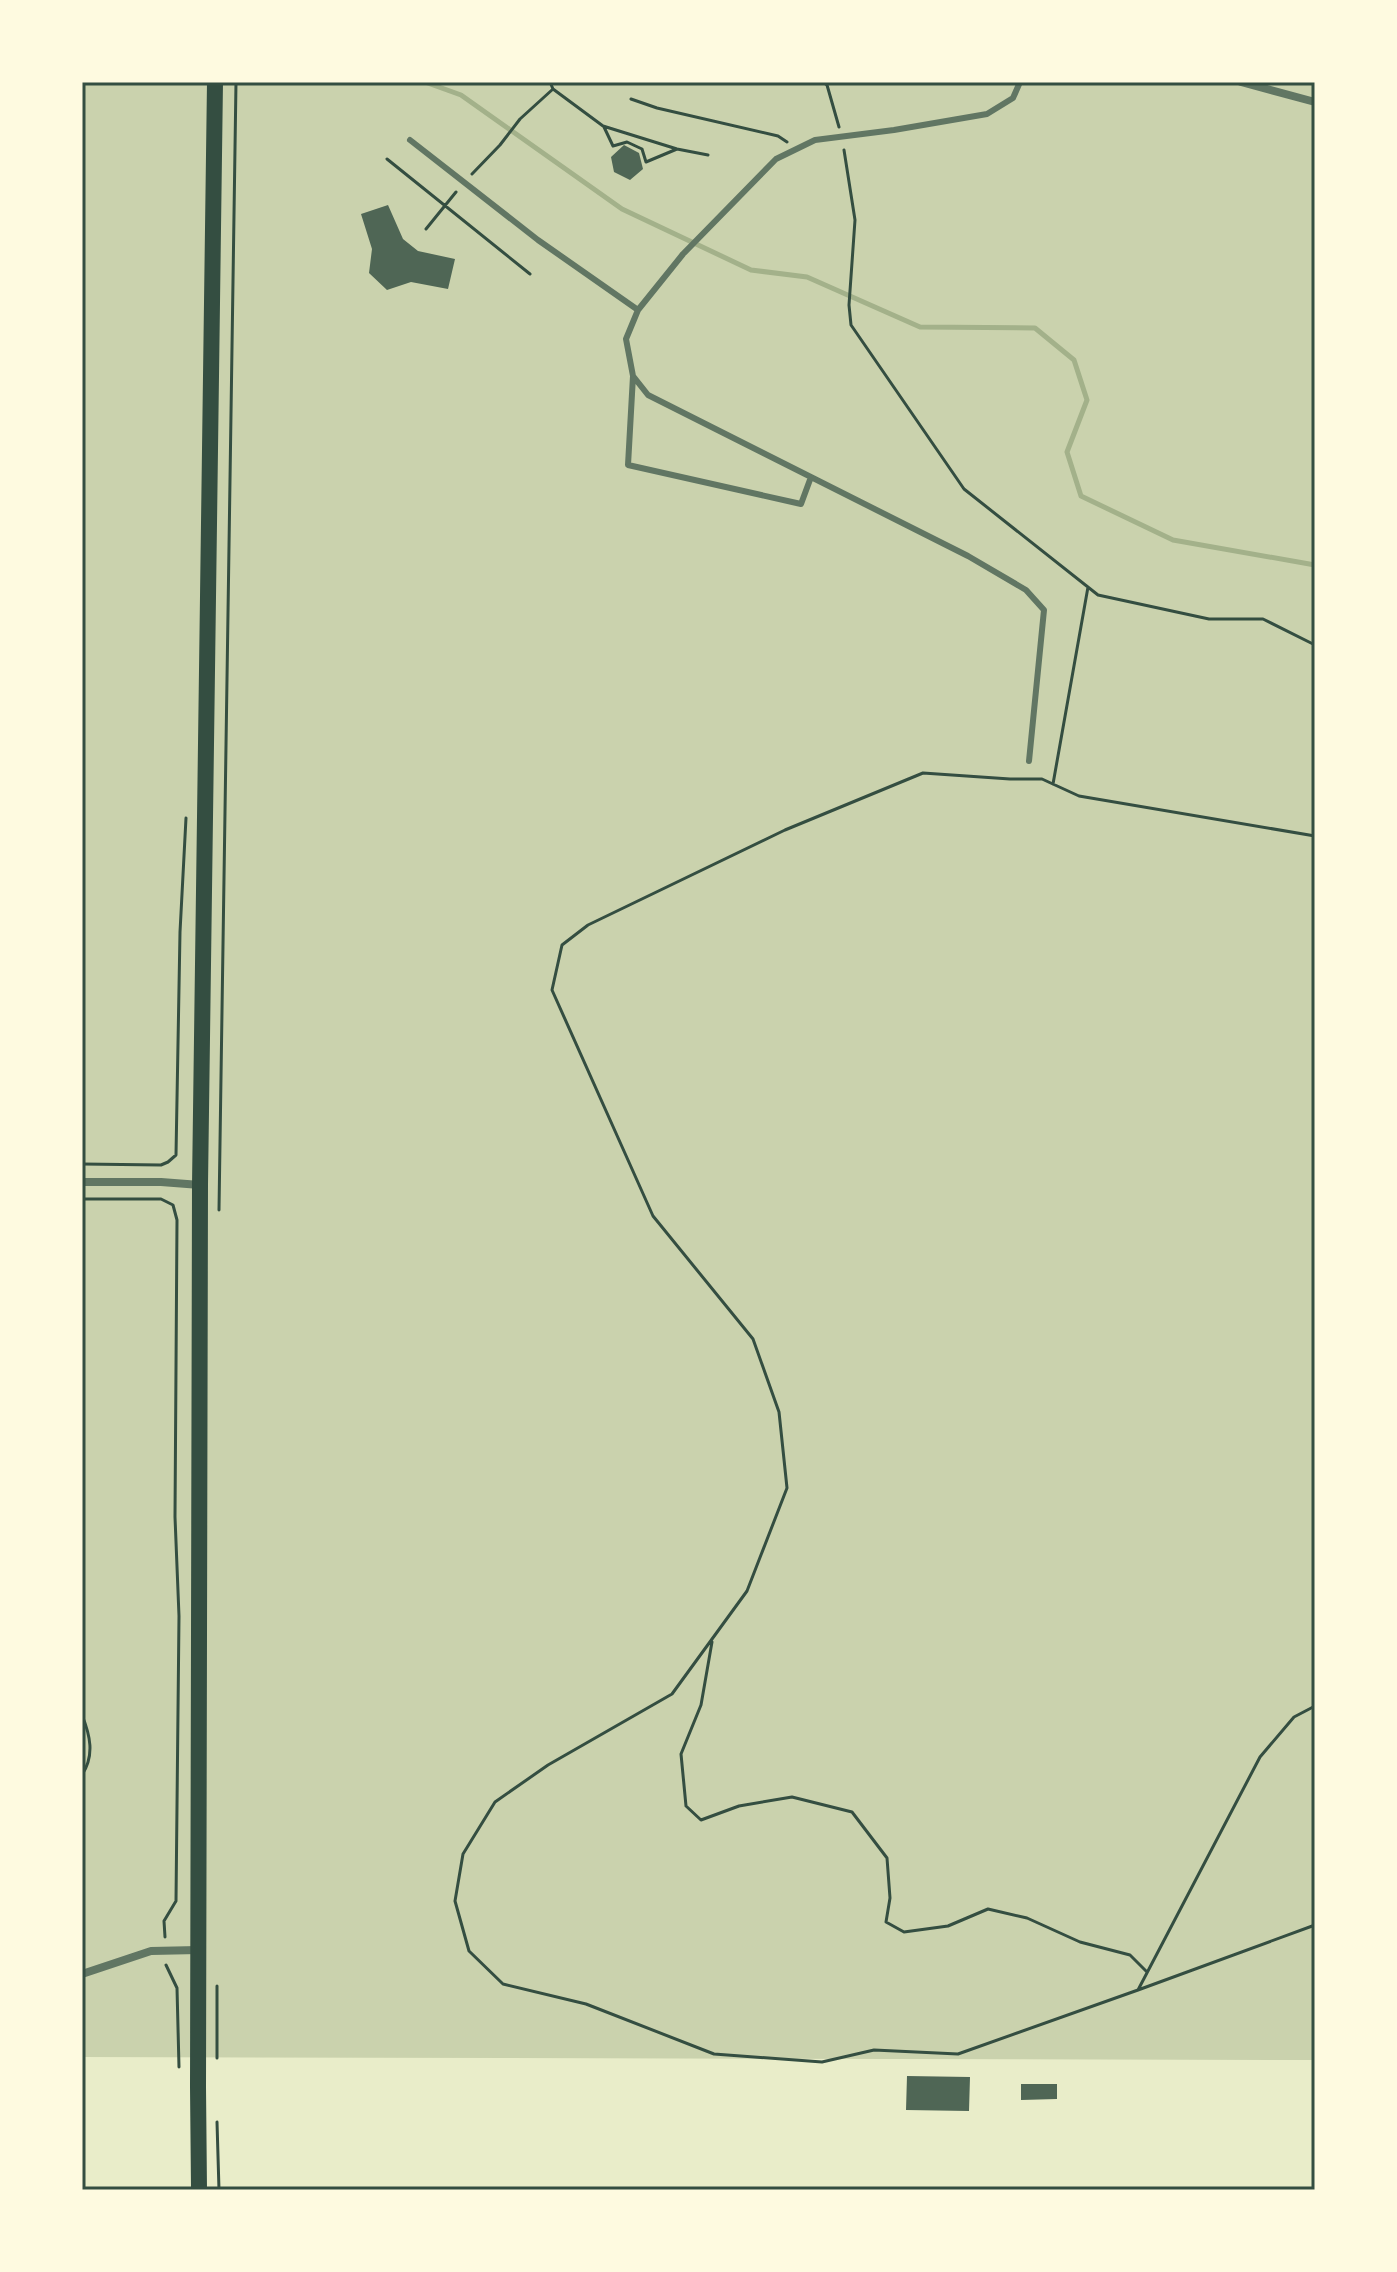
<svg xmlns="http://www.w3.org/2000/svg" width="1397" height="2272" font-family="Poppins,sans-serif">
<style>
.green{fill:#cad2ad}
.lines{fill:none;stroke-linecap:round;stroke-linejoin:round}
.stream{stroke:#a3b18a;stroke-width:5}
.building{fill:#4f6655}
.path{stroke:#344e41;stroke-width:3}
.service{stroke:#617663;stroke-width:6}
.minor{stroke:#617663;stroke-width:8}
.secondary{stroke:#344e41;stroke-width:16}
.neatline{fill:none;stroke:#344e41;stroke-width:3}
</style>
<rect width="100%" height="100%" fill="#e9edc9"/>
<path class="green" d="M82,82h1233v1978l-1233,-3z"/>
<g class="lines">
<path class="stream" d="M425,82l36,13 161,114 129,61 56,7 113,50 115,1 39,32 13,40 -20,52 14,44 92,44 142,25"/>
</g>
<path class="building" d="M624,145l15,8 4,16 -13,11 -16,-8 -3,-15z
M388,205l15,34 15,12 37,8 -7,30 -37,-7 -24,8 -18,-17 3,-24 -11,-35z
M907,2076l63,1 -1,34 -63,-1z
M1021,2084h36v15l-36,1z"/>
<g class="lines">
<path class="path" d="M550,82l3,7 50,37 74,23 31,6
M823,82l4,3 12,42
M631,99l26,9 121,28 9,6
M604,127l9,19 14,-4 15,7 4,13 31,-13
M844,150l11,70 -6,85 2,20 113,164 134,106 111,24h54l52,26
M387,159l143,115
M472,174l28,-29 20,-26 33,-30
M426,229l30,-37
M1053,784l35,-197
M1315,836l-236,-40 -37,-17h-32l-87,-6 -138,57 -197,95 -26,20 -10,45 101,226 100,123 26,73 8,76 -40,103 -75,103 -124,71 -53,37 -32,52 -8,47 14,50 34,33 83,20 128,50 108,8 52,-12 84,4 180,-64 122,-233 34,-40 21,-11
M82,1164l79,1 7,-3 8,-7 4,-223 6,-114
M82,1199h79l12,6 4,15 -2,297 4,99 -3,285 -12,20 1,16
M219,1210l17,-1128
M712,1642l-11,63 -20,49 5,52 15,14 38,-14 53,-9 60,15 35,46 3,40 -4,24 18,10 44,-6 40,-17 39,9 53,24 50,13 16,16
M82,1715c8,20 13,40 0,60
M166,1965l11,23 2,79
M1138,1990l177,-65
M217,2058v-72
M217,2122l2,68"/>
<path class="service" d="M410,140l128,100 100,70
M633,376l-7,-37 12,-29 45,-56 93,-95 39,-19 79,-10 93,-16 26,-16 7,-16
M811,477l-10,27 -173,-39 5,-89 15,19 320,161 58,34 18,20 -15,151"/>
<path class="minor" d="M1241,82l74,20
M82,1182h79l39,3
M82,1974l69,-23 47,-1"/>
<path class="secondary" d="M199,2190l-1,-103 2,-902 15,-1103"/>
</g>
<rect width="1397" height="2272" fill="none" stroke="#fefae0" stroke-width="168"/>
<rect x="84" y="84" width="1229" height="2104" class="neatline"/>
</svg>
